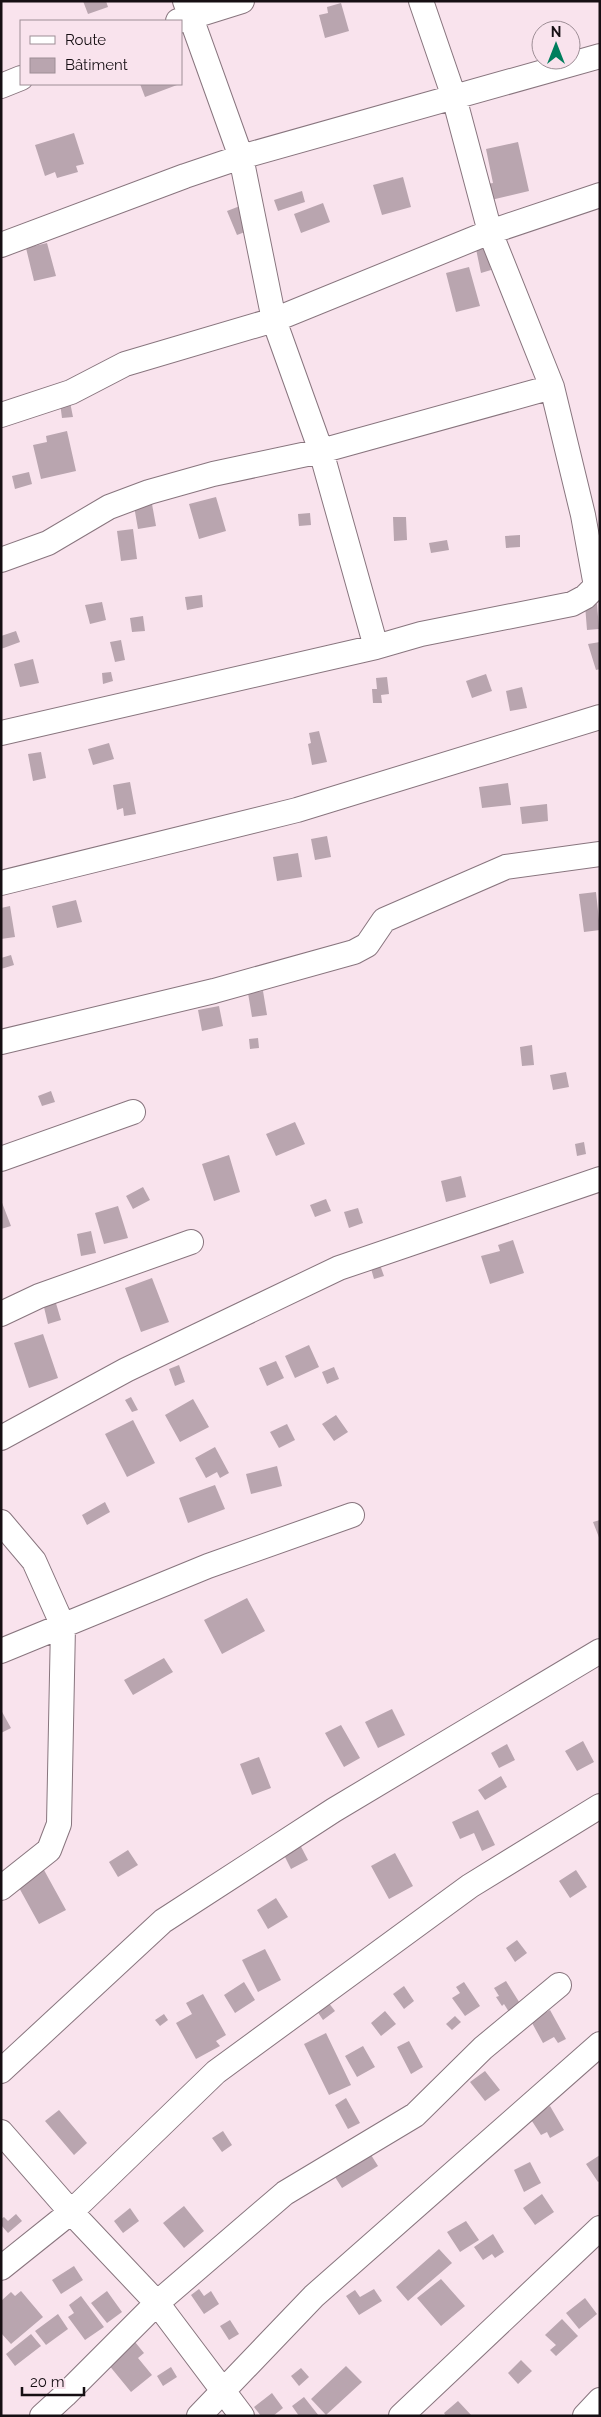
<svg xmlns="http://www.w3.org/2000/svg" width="601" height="2417" font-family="Raleway,sans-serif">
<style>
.building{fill:#b9a5af}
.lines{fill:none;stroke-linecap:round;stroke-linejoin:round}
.minor-casing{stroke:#88757e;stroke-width:26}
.minor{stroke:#fff;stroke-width:24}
</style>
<rect width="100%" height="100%" fill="#f9e3ed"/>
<path class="building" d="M83,1h23l2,6 -20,7z
M341,3l8,28 -24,7 -6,-23 9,-2 -1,-6z
M140,84h37v1l-32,12z
M74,133l10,31 -8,2 2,6 -21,6 -2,-6 -10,4 -10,-31z
M518,142l11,49 -38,9 -4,-16 6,-1 -7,-34z
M403,177l8,30 -29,8 -9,-30z
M302,191l3,11 -27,9 -4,-11z
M323,203l7,19 -29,11 -7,-19z
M240,206l10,24 -13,5 -10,-24z
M47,243l9,33 -22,5 -8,-33z
M485,246l6,24 -10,3 -5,-24z
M469,267l11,39 -24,6 -10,-39z
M70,402l3,15 -11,1 -2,-15z
M67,431l9,40 -35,8 -8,-34 14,-3 -1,-6z
M29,472l3,12 -17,5 -3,-13z
M216,497l10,34 -27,8 -10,-35z
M152,504l4,22 -18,3 -4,-23z
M310,513l1,12 -12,1 -1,-12z
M393,517h13l1,23 -13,1z
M133,529l4,30 -16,2 -4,-30z
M520,535v12l-14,1 -1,-12z
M447,540l2,10 -18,3 -2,-10z
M202,595l1,12 -16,3 -2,-13z
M102,602l4,18 -16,4 -5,-19z
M597,604l2,25 -12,1 -2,-25z
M143,616l2,15 -13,1 -2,-14z
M16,631l4,11 -19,7v-13z
M121,640l4,20 -10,2 -5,-20z
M600,642v27l-4,1 -8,-26z
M33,659l6,24 -19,4 -6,-23z
M111,672l2,9 -10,3 -1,-11z
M486,674l6,17 -20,7 -6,-17z
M387,677l2,17 -8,1 1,8h-9l-1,-14h5l-1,-11z
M522,687l5,21 -17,3 -4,-20z
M319,731l8,31 -15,3 -4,-21 3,-1 -2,-10z
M109,743l5,16 -21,6 -5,-16z
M41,752l5,26 -13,3 -5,-27z
M130,782l6,32 -12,2 -1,-8 -6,2 -4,-25z
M508,783l3,22 -29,3 -3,-21z
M547,804l1,17 -26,3 -2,-17z
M327,836l4,21 -16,3 -4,-21z
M298,853l4,24 -25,4 -4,-24z
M596,892l4,38 -16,2 -5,-38z
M76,900l6,22 -25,6 -5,-22z
M10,906l5,31 -14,2v-31z
M11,955l3,10 -13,4v-11z
M263,991l4,24 -15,2 -4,-24z
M219,1006l4,20 -21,5 -4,-21z
M258,1038l1,10 -9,1 -1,-10z
M532,1045l2,20 -12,1 -2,-19z
M566,1072l3,15 -16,3 -3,-15z
M51,1091l4,11 -13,4 -4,-10z
M295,1122l10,22 -29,12 -10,-22z
M584,1142l2,12 -9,2 -2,-12z
M229,1155l11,37 -26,9 -12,-37z
M461,1176l5,21 -20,5 -5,-21z
M143,1187l7,13 -17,9 -7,-13z
M326,1199l5,12 -16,6 -5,-12z
M1,1200l10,26 -10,3z
M118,1206l10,32 -24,6 -9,-31z
M358,1208l5,15 -14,5 -5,-16z
M91,1231l5,22 -15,3 -4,-22z
M513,1240l11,33 -34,11 -9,-28 19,-5 -2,-6z
M379,1262l5,14 -10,3 -4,-14z
M152,1278l17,44 -28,10 -16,-44z
M55,1300l6,20 -13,4 -5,-21z
M43,1334l15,44 -29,10 -15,-45z
M309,1345l10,22 -24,11 -10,-22z
M276,1361l8,17 -17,8 -8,-18z
M179,1365l6,17 -10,4 -6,-17z
M334,1367l5,12 -12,5 -5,-12z
M131,1397l7,13 -6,2 -7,-12z
M193,1399l16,28 -29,15 -15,-27z
M336,1415l12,17 -14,9 -12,-17z
M133,1420l22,43 -28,14 -22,-43z
M287,1424l8,16 -16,8 -9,-16z
M215,1447l14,26 -9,5 -3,-6 -11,6 -11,-20z
M277,1466l5,20 -31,8 -5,-20z
M215,1485l10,24 -37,14 -9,-25z
M105,1502l5,10 -23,13 -5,-10z
M600,1520v20l-7,-18z
M247,1598l18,33 -43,23 -18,-34z
M164,1658l9,14 -40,23 -9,-15z
M392,1709l13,26 -27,13 -13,-26z
M1,1710l10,18 -10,5z
M341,1725l19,33 -16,9 -19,-34z
M583,1741l11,21 -17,9 -12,-20z
M507,1744l8,16 -16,8 -8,-15z
M259,1757l12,31 -19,7 -12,-31z
M501,1776l6,11 -22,13 -7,-10z
M478,1810l17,35 -13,6 -8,-18 -14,6 -8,-17z
M297,1839l11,21 -17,9 -11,-22z
M128,1850l10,15 -20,12 -9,-15z
M395,1853l18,33 -24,13 -18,-33z
M44,1870l22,40 -27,14 -22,-40z
M576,1870l11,17 -17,11 -11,-17z
M276,1898l12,19 -20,12 -11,-19z
M517,1940l10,13 -12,9 -9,-14z
M265,1949l16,31 -23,12 -16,-32z
M506,1981l15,24 -12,7 -5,-8 -2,2 -6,-9 3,-1 -5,-8z
M244,1982l11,18 -20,13 -11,-18z
M464,1982l16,24 -15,10 -13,-18 8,-5 -4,-6z
M404,1986l10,15 -10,8 -11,-15z
M203,1994l23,41 -10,6 4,5 -24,13 -20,-36 16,-9 -6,-11z
M328,2002l7,9 -12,9 -6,-9z
M550,2010l16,29 -8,4 -4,-6 -11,6 -12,-22z
M385,2011l11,13 -15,12 -10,-13z
M164,2014l4,6 -8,6 -5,-6z
M455,2016l6,6 -9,8 -6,-6z
M326,2033l25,52 -22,10 -25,-51z
M409,2041l14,26 -12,7 -14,-27z
M363,2046l12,21 -18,10 -12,-21z
M485,2071l15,19 -15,11 -15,-19z
M346,2098l14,25 -12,6 -13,-24z
M550,2106l14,24 -14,8 -3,-6 -6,3 -11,-17z
M59,2110l28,33 -13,12 -29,-34z
M223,2131l9,14 -10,7 -10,-14z
M366,2147l12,19 -36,22 -12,-19z
M600,2155v26l-2,1 -12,-18z
M530,2162l11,21 -17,9 -10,-22z
M542,2194l12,18 -19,13 -12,-17z
M184,2206l20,25 -20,17 -21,-25z
M130,2208l9,13 -16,12 -9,-12z
M16,2214l6,7 -14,12 -7,-8v-6l3,-2 4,4z
M466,2221l13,19 -19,12 -13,-20z
M493,2234l11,18 -9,6 -3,-4 -9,6 -9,-13z
M439,2249l13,14 -44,38 -12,-14z
M74,2266l9,14 -22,14 -9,-14z
M441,2279l24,27 -24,20 -24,-28z
M199,2289l5,7 7,-5 8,13 -15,10 -13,-19z
M374,2289l8,12 -23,14 -13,-19 9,-6 5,7z
M21,2291l22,26 -32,27 -10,-11v-32l10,-9 4,4z
M107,2291l15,21 -15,11 -16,-20z
M81,2296l23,31 -19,13 -17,-23 6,-4 -5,-8z
M585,2298l12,16 -18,15 -13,-16z
M58,2314l10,15 -22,16 -11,-14z
M562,2319l16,17 -22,20 -6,-6 6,-5 -11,-10z
M230,2320l9,14 -10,6 -9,-14z
M31,2334l10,12 -26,20 -9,-12z
M135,2342l9,11 -6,5 14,17 -21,17 -23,-28z
M521,2360l11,11 -14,13 -10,-11z
M346,2366l16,16 -36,33 -15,-16z
M171,2367l6,10 -14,9 -6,-10z
M301,2368l8,9 -10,9 -8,-10z
M272,2393l11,15 -10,8h-12l-7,-9z
M304,2397l15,19h-20l-7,-10z
M458,2401l14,15h-26l-2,-3z"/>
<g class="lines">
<defs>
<path id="minor" d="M185,1l56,156 33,163 47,131 55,196
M178,21l64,-20
M1,86l20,-8
M1,245l184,-69 56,-19 359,-101
M1,415l70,-23 54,-28 149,-44 216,-88 110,-37
M1,560l47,-17 61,-36 40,-15 64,-18 108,-23 231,-64
M1,733l375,-86 45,-13 151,-30 13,-7 11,-11 -13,-71 -31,-128 -62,-155 -36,-135 -33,-96
M1,883l296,-73 303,-93
M1,1042l213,-51 140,-39 13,-7 17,-25 122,-53 94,-13
M1,1159l132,-47
M1,1314l38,-18 152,-54
M1,1438l125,-68 213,-102 261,-89
M1,1522l33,39 29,65 -4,198 -10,26 -48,38
M1,1651l207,-85 144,-51
M1,2071l162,-150 171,-111 266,-159
M1,2132l70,80 86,91 85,113
M1,2268l70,-56 145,-140 254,-186 130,-80
M42,2416l23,-21 92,-92 128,-110 130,-78 68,-67 76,-63
M199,2416l115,-120 286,-252
M401,2416l199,-188
M585,2416l15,-16"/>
</defs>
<use href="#minor" class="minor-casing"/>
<use href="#minor" class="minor"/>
</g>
<rect width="601" height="2417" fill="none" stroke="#160f13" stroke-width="5"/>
<rect x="20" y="20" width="162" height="65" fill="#f9e3ed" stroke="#9e8e96"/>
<rect x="30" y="36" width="25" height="8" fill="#ffffff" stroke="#9e8e96"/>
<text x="65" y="45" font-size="15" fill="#160f13">Route</text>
<rect x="30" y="58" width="25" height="15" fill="#b9a5af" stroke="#9e8e96"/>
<text x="65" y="70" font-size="15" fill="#160f13">Bâtiment</text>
<g transform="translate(556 45)"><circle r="24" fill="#f9e3ed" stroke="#9e8e96"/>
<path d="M0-4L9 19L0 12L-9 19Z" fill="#007e5d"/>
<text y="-8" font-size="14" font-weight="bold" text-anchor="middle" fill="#160f13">N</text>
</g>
<path d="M22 2387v8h62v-8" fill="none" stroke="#160f13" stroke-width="2.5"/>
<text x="30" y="2387" font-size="15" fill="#160f13" stroke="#f9e3ed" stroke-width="4" paint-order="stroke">20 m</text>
</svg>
